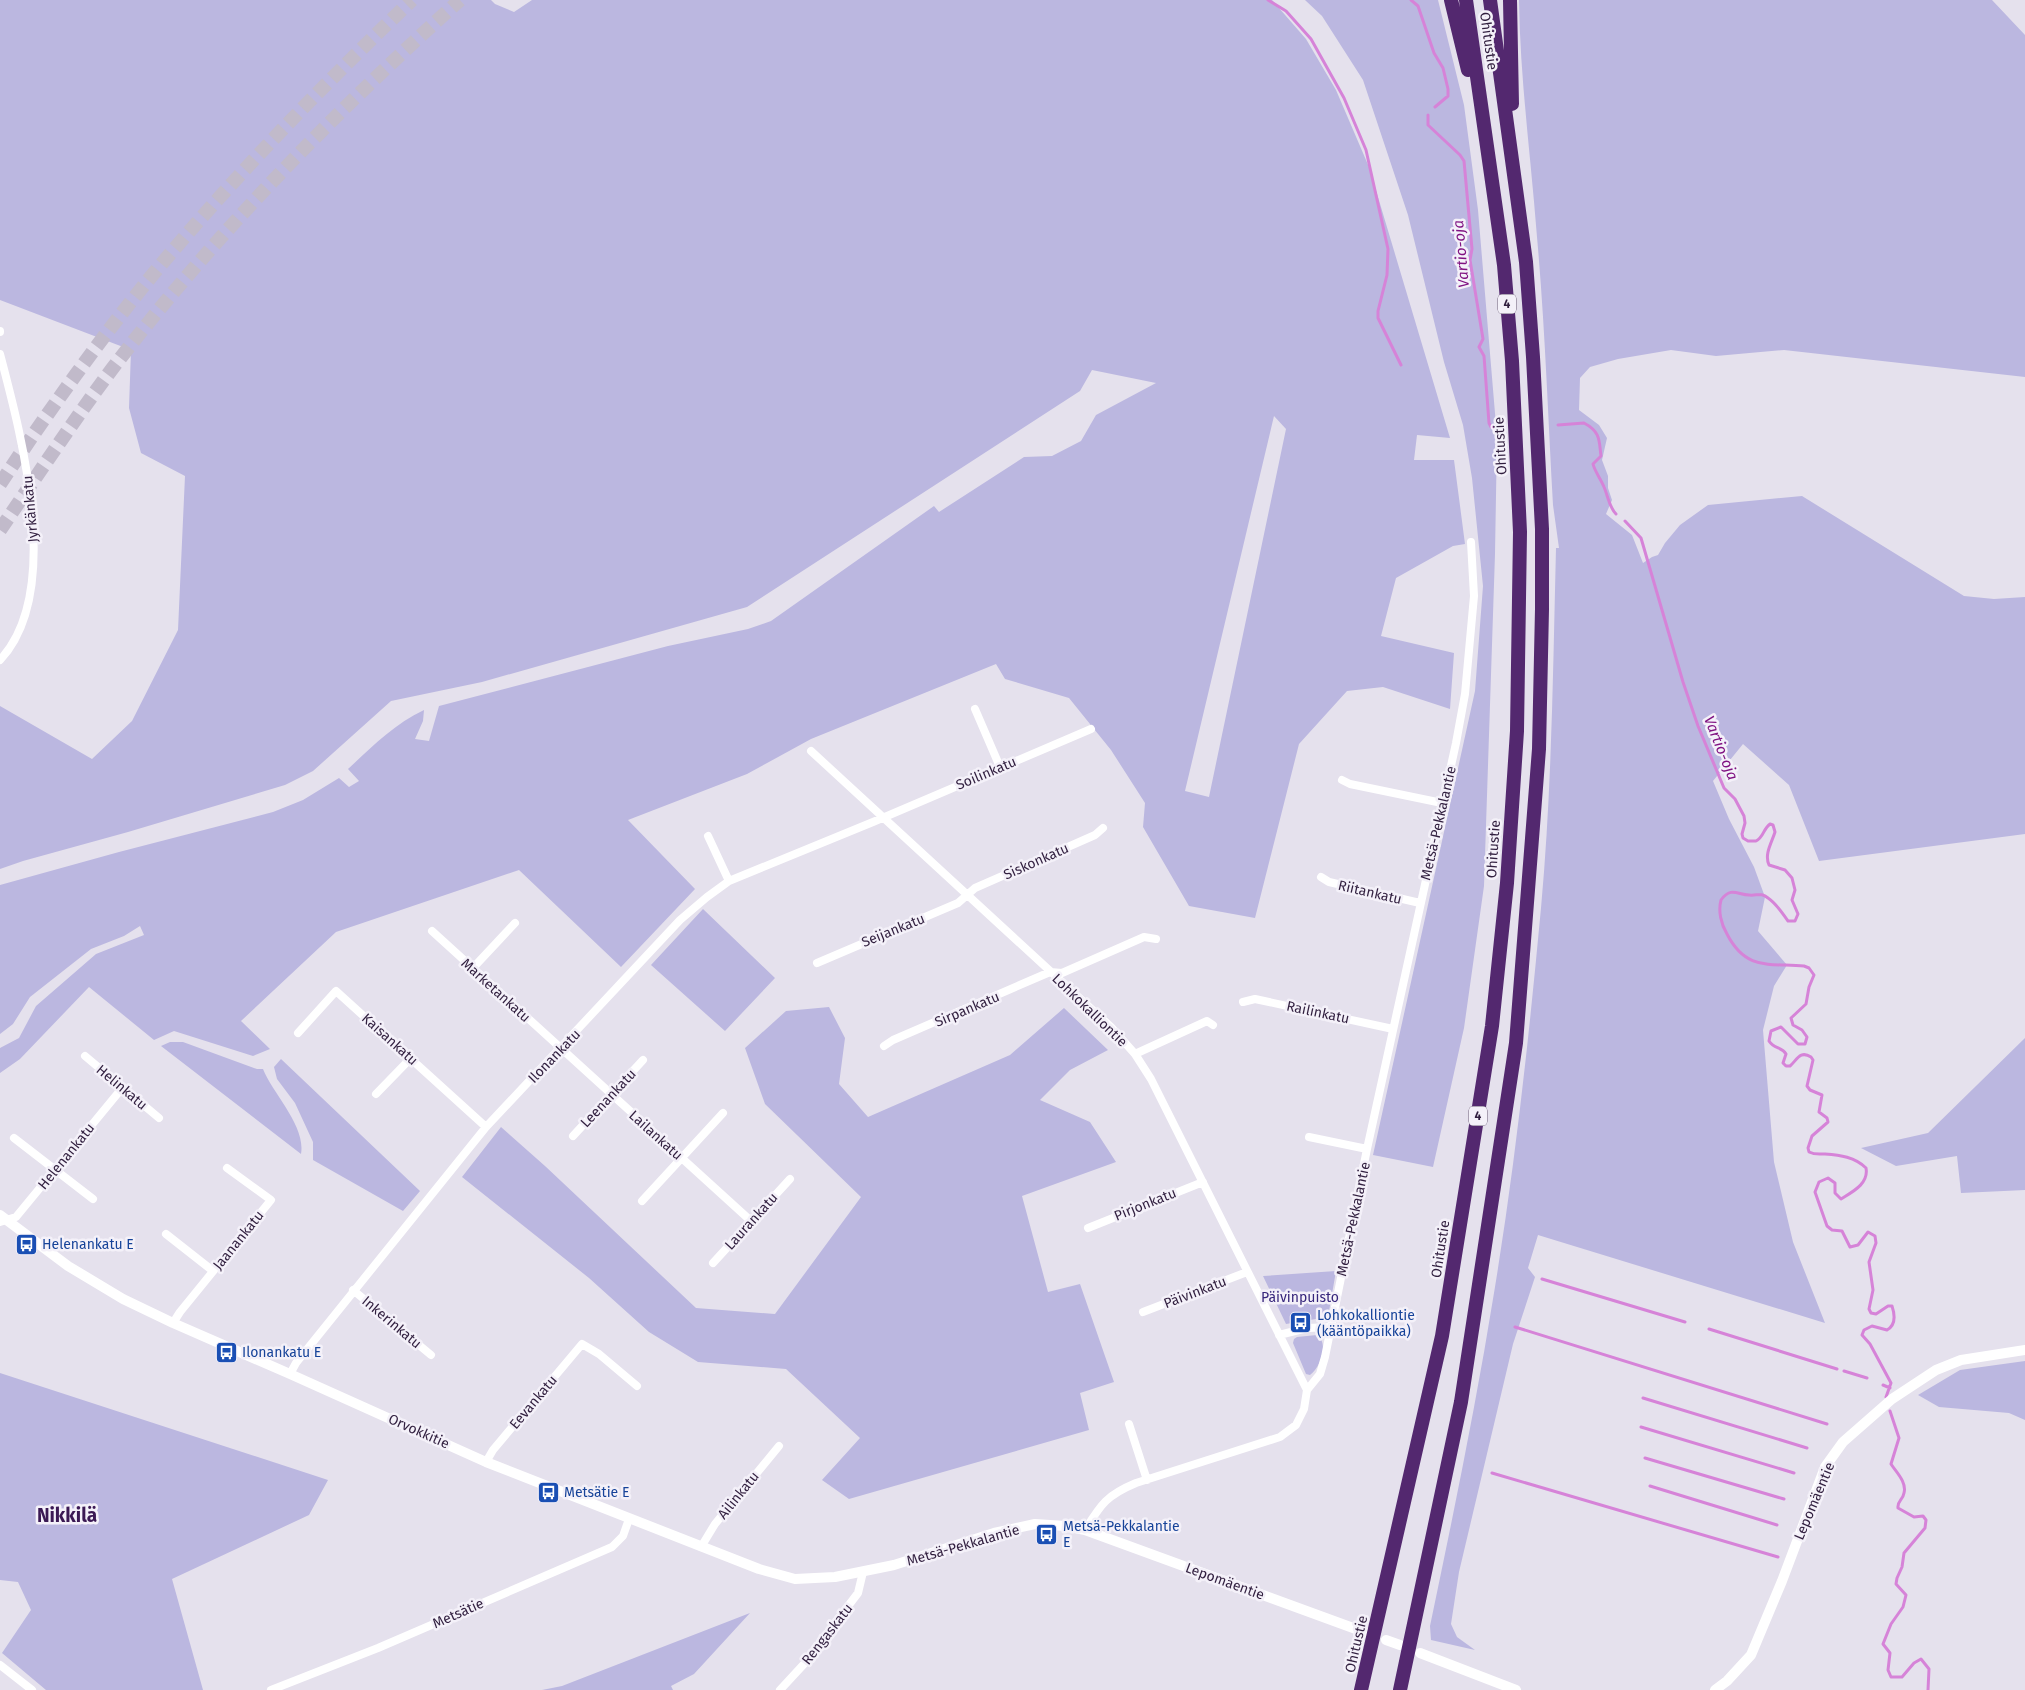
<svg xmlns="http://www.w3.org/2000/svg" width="2025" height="1690" font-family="'Fira Sans',sans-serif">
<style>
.green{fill:#bbb7e0;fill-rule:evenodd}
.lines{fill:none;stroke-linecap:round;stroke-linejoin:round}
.stream{stroke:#d683d8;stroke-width:3}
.motorway-tunnel{stroke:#c1baca;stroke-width:14;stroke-dasharray:14 7;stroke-linecap:butt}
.minor{stroke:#fff;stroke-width:8}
.tertiary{stroke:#fff;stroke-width:10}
.motorway{stroke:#53286f;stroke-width:14}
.labels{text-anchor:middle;stroke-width:5;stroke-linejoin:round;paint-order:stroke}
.shield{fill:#f4f1f9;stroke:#6c5e77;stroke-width:1}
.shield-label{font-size:12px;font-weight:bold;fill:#311f3f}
.street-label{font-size:14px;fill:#311f3f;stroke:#f4f1f9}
.transit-label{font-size:14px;fill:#164399;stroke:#f4f1f9;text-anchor:start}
.park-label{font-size:14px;fill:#36257b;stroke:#f4f1f9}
.water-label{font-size:15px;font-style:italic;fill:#801382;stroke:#f4f1f9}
.district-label{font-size:19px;font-weight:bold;fill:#3b1954;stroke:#f4f1f9}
</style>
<rect width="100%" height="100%" fill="#e5e1ed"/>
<path class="green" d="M0,0h491l4,4 19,8 18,-12h740l34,39 30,51 33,77 81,271 -33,-3 -3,25h40l11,84 -12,2 -57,32 -15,58 73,17 -4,56 -67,-22 -36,4 -48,53 -44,174 -66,-12 -46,-79 2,-24 -34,-53 -42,-52 -64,-19 -9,-15 -185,75 -64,35 -119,46 67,69 -74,78 -102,-97 -183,62 -95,89 29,28 -17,7 -79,-25 -20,9 -65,-53 -69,72 -20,14v-25l19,-10 17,-32 60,-52 48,-19 -4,-9 -16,10 -33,13 -61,48 -17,27 -13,10v-149l119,-33 154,-40 30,-12 36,-22 10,9 10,-6 -11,-12c24,-22 46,-45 76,-59l-1,11 -8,18 14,2 10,-35 229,-60 80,-17 23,-8 163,-115 5,6 85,-55 28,-1 29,-15 15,-26 60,-32 -64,-13 -12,21 -333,216 -265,75 -91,19 -78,70 -28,14 -157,47 -105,29 -23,8v-163l92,53 40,-38 46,-91 7,-154 -44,-23 -12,-45 2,-58 -131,-50zM1274,416l12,13 -77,368 -24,-6z
M1305,0h133l26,105 14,105 19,227 -2,117 -11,332 -20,142 -31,139 -60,-12 102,-464 8,-105 -11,-108 -9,-53 -19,-63 -36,-147 -45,-135 -41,-64z
M1519,0h473l33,35v342l-241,-27 -68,6 -45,-6 -53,9 -28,8 -10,11 -1,32 20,15 8,13 -5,22 6,16v12l4,12 -6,14 26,21 11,28 9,-6 6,-2 7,-12 15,-18 28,-20 94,-9 162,100 30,3 31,-2v237l-206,27 -30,-76 -46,-41 -30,37 16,38 25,48 11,30 -7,34 29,34 -13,21 -11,44 11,132 19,80 32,81 -287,-88 -10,33 7,9 -22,67 -54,228 -8,52 6,13 18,13 -44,-10 -1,-14c23,-110 46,-221 64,-333 21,-127 35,-256 47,-385 11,-120 12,-240 15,-360h3l-6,-43c-5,-89 -8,-179 -16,-268 -6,-79 -17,-158 -18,-237z
M703,909l72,69 -50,53 -74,-66z
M829,1007l16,31 -6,46 29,33 142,-62 54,-47 44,42 -38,20 -30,30 50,22 26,40 -94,34 26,96 32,-8 34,98 -34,11 9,37 -240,69 -27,-19 38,-42 -74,-69 -88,-7 -49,-30 -60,-54 -127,-101 39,-50 44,39 151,142 79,6 86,-117 -96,-93 -20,-56 41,-37z
M2025,1038v152l-64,3 -4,-37 -61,10 -35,-18 67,-15z
M170,1042h13l74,27h6c10,25 43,57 38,85l-140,-108z
M281,1059l139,132 -17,20 -90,-51v-18l-18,-39 -18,-24 -3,-12z
M1336,1271l-8,46 -42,7 -23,-48z
M1317,1335c12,8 4,32 -7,40l-4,-1 -13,-31 1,-4 3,-2z
M2025,1361v59l-16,-7 -70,-6 -21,-12 42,-25z
M0,1373l328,107 -19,35 -137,64 31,111h-157l-44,-37 29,-43 -13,-28 -18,-2z
M750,1613l-56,61 -23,12 2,4h-131l20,-4z"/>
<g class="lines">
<path class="stream" d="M1268,0l18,11 25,28 33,59 22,52 22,99 -1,26 -9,36v7l23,47
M1411,0l7,6 16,47 9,15 5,21v7l-13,11
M1428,115v10l32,30 4,6 8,88 -2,11 13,79 -4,8 5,9 5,67 2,4 6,1
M1558,425l26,-2c17,9 15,18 17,33l-8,8c2,8 8,15 11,23 4,9 5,20 12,27
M1625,521l16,17 42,144 15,44 26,62 11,11 9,17 1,7 -3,11 1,4 5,3h8c8,-4 7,-12 14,-17l3,1 2,7c-3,10 -11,22 -6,33l16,5 7,8 3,12 -3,10 6,14 -3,7h-7c-6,-8 -11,-17 -20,-23 -7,-6 -11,-2 -19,-3 -11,0 -18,-9 -28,5 -3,11 0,24 6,34 19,37 42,29 77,32l5,2 5,7 -5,12 -3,17 -15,14 2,7 9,5 5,7 -2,7h-7l-17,-17 -10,4 -2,10c5,8 13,6 17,13l-3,9 3,3h4c7,-6 10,-16 21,-9l2,3 -6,26 3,4 12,5 -3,17 8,6 1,4 -16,14 -4,12 1,4c6,3 10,2 16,2 15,1 30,3 41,14 3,16 -14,24 -25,31l-6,-6v-10l-7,-5 -9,4 -4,10 12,34 5,4 10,1 8,16 8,-2 10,-13 7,4 1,7 -7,19 4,28 -4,19 2,4 5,1 12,-8h4c3,9 4,19 -5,24l-15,-4 -8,4 -2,5 8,9 21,39 -5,14
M1542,1279l143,43
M1515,1327l312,97
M1709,1329l128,40
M1844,1371l23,7
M1883,1385l7,3
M1643,1398l164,50
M1890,1411l9,27 -8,26c5,8 16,18 13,29 -1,7 -7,8 -6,15l16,9 9,-1 3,4 -1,8 -21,25 -2,14 -5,11 -1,6 10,11 -3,12 -12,17 -8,20 7,9 -2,17 3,7h11l12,-14 7,-4 8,10 -1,21
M1641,1427l153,46
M1645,1458l139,41
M1492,1473l286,84
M1650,1486l127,39"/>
<path class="motorway-tunnel" d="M0,484c48,-72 99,-144 154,-211 80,-96 168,-187 258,-273
M0,530c37,-54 73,-109 112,-161 103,-135 222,-256 348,-369"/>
<path class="minor" d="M0,332v-1
M0,354c21,80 64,238 0,306
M975,709l25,58
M811,751l300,276 24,27 16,25 156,311
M1342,780l8,4 92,19
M708,836l21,45
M1321,877l8,5 91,21
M432,931l319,290
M817,963l141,-60 17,-15 120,-53 8,-7
M472,969l43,-46
M1243,1002l12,-3 138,30
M298,1033l38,-42 150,136
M884,1046l9,-6 157,-68 12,1 82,-36 12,2
M1135,1054l72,-33 6,4
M85,1056l74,62
M376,1094l35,-36
M573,1136l70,-76
M1309,1137l58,12
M14,1138l79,61
M642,1201l81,-88
M0,1222l16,-5 107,-130
M1088,1228l115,-46
M166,1234l47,37
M713,1263l77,-84
M353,1290l78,65
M1143,1312l104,-40
M173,1323l7,-11 91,-112 -44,-32
M1279,1335l28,-7 24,-1
M290,1374l6,-11 190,-236 194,-207 27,-23 22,-16 144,-59 218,-93
M1129,1424l18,56
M486,1462l7,-12 89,-106 17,10 38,32
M1085,1530c16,-26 22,-35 51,-47l144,-46 16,-12 8,-16 3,-19 13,-16 5,-17 42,-208 89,-406 9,-49 9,-98 -3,-54
M701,1547l14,-23 64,-78
M0,1665l32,25
M271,1690l107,-42 234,-101 11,-11 6,-17
M780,1690l24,-26 54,-71 5,-21"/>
<path class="tertiary" d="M0,1215l68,51 55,33 50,24 117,51 196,88 273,107 36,10 40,-2 59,-12 100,-32 41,-9 30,2 20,4 279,102
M1386,1640l14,5
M1420,1653l96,37
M1715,1690l12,-9 24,-26 31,-74 43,-114 18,-25 49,-43 44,-29 25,-10 64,-10"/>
<path class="motorway" d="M1451,0l17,70
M1510,0l2,104
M1361,1690l81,-354 50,-310 15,-143 10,-152 3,-199 -8,-171 -8,-96 -38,-265
M1400,1690l61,-288 55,-359 23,-294 3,-140v-80l-9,-172 -7,-95 -36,-262"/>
</g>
<defs>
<symbol id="bus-square" viewBox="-11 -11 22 22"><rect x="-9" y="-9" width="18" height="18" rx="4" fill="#1a4fb4" stroke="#f4f1f9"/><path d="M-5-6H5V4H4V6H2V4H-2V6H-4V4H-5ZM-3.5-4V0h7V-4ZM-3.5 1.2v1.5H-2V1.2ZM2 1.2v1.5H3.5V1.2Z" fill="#fff"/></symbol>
</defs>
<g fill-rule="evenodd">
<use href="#bus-square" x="14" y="1232" width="25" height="25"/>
<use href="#bus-square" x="1288" y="1310" width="25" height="25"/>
<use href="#bus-square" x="214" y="1340" width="25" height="25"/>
<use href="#bus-square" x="536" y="1480" width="25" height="25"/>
<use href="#bus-square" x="1034" y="1522" width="25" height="25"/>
</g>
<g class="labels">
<g class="shield">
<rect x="1498" y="294.5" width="18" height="19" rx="4"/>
<rect x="1469" y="1106.5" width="18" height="19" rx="4"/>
</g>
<g class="shield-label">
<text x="1507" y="308">4</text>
<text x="1478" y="1120">4</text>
</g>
<g class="street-label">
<text transform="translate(1489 41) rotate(82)" y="5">Ohitustie</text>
<text transform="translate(1500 446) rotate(-93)" y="5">Ohitustie</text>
<text transform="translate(30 509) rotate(-95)" y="5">Jyrkänkatu</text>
<text transform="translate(986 773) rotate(-23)" y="5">Soilinkatu</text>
<text transform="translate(1438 823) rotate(-77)" y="5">Metsä-Pekkalantie</text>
<text transform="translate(1493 849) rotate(-86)" y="5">Ohitustie</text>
<text transform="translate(1036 861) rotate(-24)" y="5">Siskonkatu</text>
<text transform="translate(1370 892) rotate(13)" y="5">Riitankatu</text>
<text transform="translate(893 930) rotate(-22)" y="5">Seijankatu</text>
<text transform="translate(496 990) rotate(42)" y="5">Marketankatu</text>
<text transform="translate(967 1009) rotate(-23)" y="5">Sirpankatu</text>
<text transform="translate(1090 1010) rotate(44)" y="5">Lohkokalliontie</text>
<text transform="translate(1318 1012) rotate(12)" y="5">Railinkatu</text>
<text transform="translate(390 1039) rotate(42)" y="5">Kaisankatu</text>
<text transform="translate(554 1056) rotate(-46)" y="5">Ilonankatu</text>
<text transform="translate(122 1087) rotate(40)" y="5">Helinkatu</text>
<text transform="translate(608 1098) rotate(-47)" y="5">Leenankatu</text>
<text transform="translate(656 1135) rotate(42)" y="5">Lailankatu</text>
<text transform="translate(66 1156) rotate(-51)" y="5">Helenankatu</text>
<text transform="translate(1145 1204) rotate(-22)" y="5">Pirjonkatu</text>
<text transform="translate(1353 1219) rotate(-78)" y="5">Metsä-Pekkalantie</text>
<text transform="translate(751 1221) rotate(-48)" y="5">Laurankatu</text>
<text transform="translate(238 1240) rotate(-51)" y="5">Jaanankatu</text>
<text transform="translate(1440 1249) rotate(-81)" y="5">Ohitustie</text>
<text transform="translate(1195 1292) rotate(-21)" y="5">Päivinkatu</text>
<text transform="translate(392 1322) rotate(40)" y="5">Inkerinkatu</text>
<text transform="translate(533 1402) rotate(-50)" y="5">Eevankatu</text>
<text transform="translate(419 1431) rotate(24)" y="5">Orvokkitie</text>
<text transform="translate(738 1495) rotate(-51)" y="5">Ailinkatu</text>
<text transform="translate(1814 1501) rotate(-67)" y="5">Lepomäentie</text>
<text transform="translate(963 1545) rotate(-16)" y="5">Metsä-Pekkalantie</text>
<text transform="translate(1225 1581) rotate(20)" y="5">Lepomäentie</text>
<text transform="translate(458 1613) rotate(-24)" y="5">Metsätie</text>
<text transform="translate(827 1634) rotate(-52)" y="5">Rengaskatu</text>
<text transform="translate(1356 1644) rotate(-77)" y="5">Ohitustie</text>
</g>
<g class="transit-label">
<text x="42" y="1249">Helenankatu E</text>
<text x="1317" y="1320">Lohkokalliontie<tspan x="1317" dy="16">(kääntöpaikka)</tspan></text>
<text x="242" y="1357">Ilonankatu E</text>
<text x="564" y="1497">Metsätie E</text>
<text x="1063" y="1531">Metsä-Pekkalantie<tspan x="1063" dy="16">E</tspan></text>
</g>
<g class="park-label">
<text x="1300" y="1302">Päivinpuisto</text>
</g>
<g class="water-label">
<text transform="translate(1461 254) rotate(-95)" y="5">Vartio-oja</text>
<text transform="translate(1721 748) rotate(68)" y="5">Vartio-oja</text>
</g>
<g class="district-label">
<text x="67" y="1522">Nikkilä</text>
</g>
</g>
</svg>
